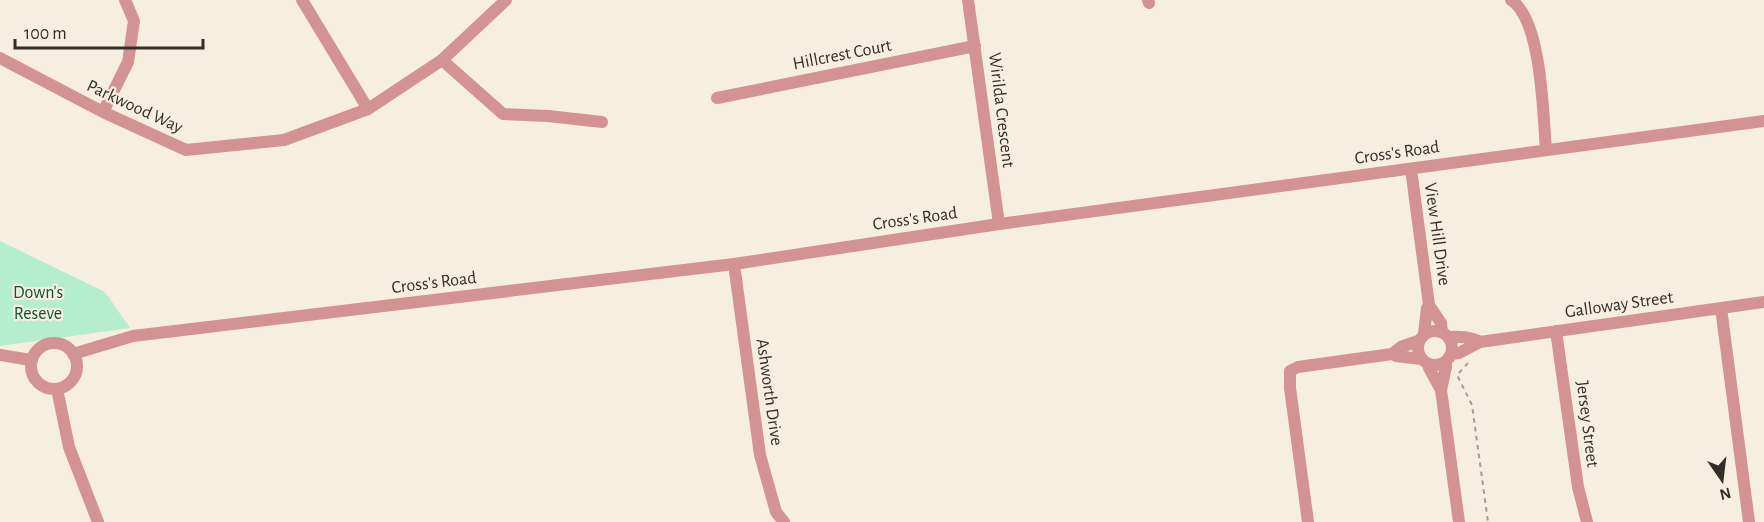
<svg xmlns="http://www.w3.org/2000/svg" width="1764" height="522" font-family="'Alegreya Sans',sans-serif">
<style>
.green{fill:#b5eecc}
.lines{fill:none;stroke-linecap:round;stroke-linejoin:round}
.path{stroke:#a39d92;stroke-width:2;stroke-dasharray:4.5 4.5;stroke-linecap:butt}
.minor{stroke:#d29392;stroke-width:12}
.labels{text-anchor:middle;stroke-width:4.5;stroke-linejoin:round;paint-order:stroke}
.street-label{font-size:18px;fill:#322f29;stroke:#f6eedf}
.park-label{font-size:18px;fill:#0d5334;stroke:#f6eedf}
</style>
<rect width="100%" height="100%" fill="#f6eedf"/>
<path class="green" d="M0,241l105,51 25,36 -130,18z"/>
<g class="lines">
<path class="path" d="M1468,363l-11,12 15,30 16,117"/>
<path class="minor" d="M302,0l66,109
M968,0l31,224
M1148,0l1,3
M1511,0c31,20 32,115 35,150
M0,58l103,54 83,38 98,-10 84,-31 74,-49 64,-60
M442,60l61,54 45,2 54,6
M717,98l258,-52
M103,112l25,-50 6,-41 -9,-21
M1411,169l18,136 -2,3 -3,26
M734,264l26,191 16,57 8,10
M1429,305l12,18 1,9
M1721,308l28,214
M1418 348a17 17 0 1 1 34 0a17 17 0 1 1-34 0Z
M1556,331l22,156 9,35
M1449,337c9,-1 23,0 31,5
M31 366a23 23 0 1 1 46 0a23 23 0 1 1-46 0Z
M73,354l60,-18 601,-72 265,-40 765,-103
M1392,354l9,-7 17,-6
M1451,354l8,-1 21,-11 284,-40
M0,355l31,5
M1446,361v6l-5,23 18,132
M1429,364v4l12,22
M57,389l12,58 29,75
M1308,522l-18,-134v-17l8,-4 94,-13 4,2 25,3"/>
</g>
<g class="labels">
<g class="street-label">
<text transform="translate(842 54) rotate(-11)" y="6">Hillcrest Court</text>
<text transform="translate(135 106) rotate(25)" y="6">Parkwood Way</text>
<text transform="translate(1002 110) rotate(83)" y="6">Wirilda Crescent</text>
<text transform="translate(1397 152) rotate(-8)" y="6">Cross's Road</text>
<text transform="translate(915 218) rotate(-8)" y="6">Cross's Road</text>
<text transform="translate(1438 234) rotate(82)" y="6">View Hill Drive</text>
<text transform="translate(434 282) rotate(-7)" y="6">Cross's Road</text>
<text transform="translate(1619 304) rotate(-8)" y="6">Galloway Street</text>
<text transform="translate(770 392) rotate(82)" y="6">Ashworth Drive</text>
<text transform="translate(1588 424) rotate(83)" y="6">Jersey Street</text>
</g>
<g class="park-label">
<text x="38" y="298">Down's<tspan x="38" dy="21">Reseve</tspan></text>
</g>
</g>
<g transform="translate(1722 480) rotate(166)" stroke="#f6eedf" stroke-width="4.5" paint-order="stroke">
<path d="M0-4.5L10 22L0 15L-10 22Z" fill="#322f29"/>
<text y="-9" font-size="16" font-weight="bold" text-anchor="middle" fill="#322f29">N</text>
</g>
<path d="M15 39v9h188v-9" fill="none" stroke="#322f29" stroke-width="3"/>
<text x="24" y="39" font-size="18" fill="#322f29" stroke="#f6eedf" stroke-width="4.5" paint-order="stroke">100 m</text>
</svg>
